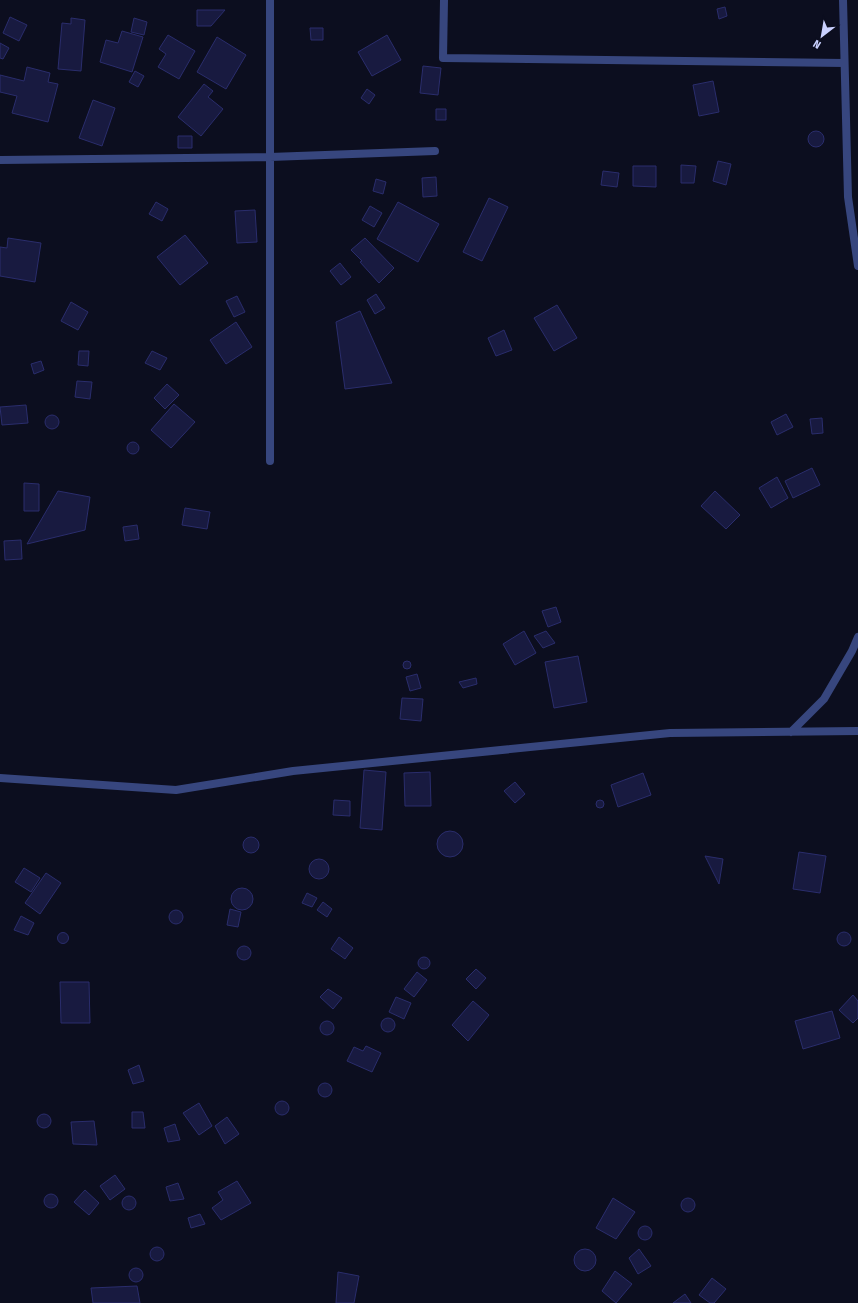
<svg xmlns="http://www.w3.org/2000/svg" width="858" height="1303" font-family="'Fira Sans Condensed',sans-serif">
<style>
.building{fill:#181a40;stroke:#2a2d6c}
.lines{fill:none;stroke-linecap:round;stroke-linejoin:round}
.street{stroke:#37467e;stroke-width:8}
</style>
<rect width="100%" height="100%" fill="#0c0e1f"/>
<path class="building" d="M725,7l2,9 -8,3 -2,-10z
M197,10h28l-14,16h-14z
M10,17l17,8 -8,16 -16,-8z
M71,18l14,2 -4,51 -23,-2 4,-46 9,1z
M134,18l13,4 -3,13 -13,-3z
M310,28h13v12h-12z
M122,31l21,6 -11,35 -32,-10 6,-22 12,3z
M168,35l27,16 -16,28 -21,-12 8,-13 -7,-5z
M387,35l14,25 -29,16 -14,-24z
M217,37l29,18 -20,34 -29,-17z
M0,43l9,5 -6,11 -3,-1z
M423,66l18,2 -3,27 -18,-2z
M27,67l23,6 -2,9 10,2 -10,38 -36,-9 5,-17 -17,-4v-17l24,6z
M135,71l9,5 -6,11 -9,-5z
M713,81l6,31 -20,4 -6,-31z
M204,84l9,7 -5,6 15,12 -22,27 -23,-19z
M367,89l8,6 -6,9 -8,-6z
M93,100l22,8 -13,38 -23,-8z
M436,109h10v11h-10z
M808 139a8 8 0 1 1 16 0a8 8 0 1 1-16 0Z
M178,136h14v12h-14z
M718,161l13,3 -5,21 -13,-4z
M681,165l15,1 -2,17h-13z
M633,166h23v21l-23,-1z
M603,171l16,2 -2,14 -16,-2z
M436,177l1,19 -14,1 -1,-19z
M376,179l10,3 -3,12 -10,-3z
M489,198l19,9 -26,54 -19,-9z
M156,202l12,7 -6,12 -13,-7z
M398,202l41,22 -21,38 -41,-23z
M370,206l12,7 -8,14 -12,-7z
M255,210l2,32 -20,1 -2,-32z
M185,235l23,28 -28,22 -23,-28z
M8,238l33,5 -6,39 -35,-6v-29l7,1z
M365,238l29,30 -15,15 -19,-21 2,-1 -11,-11z
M340,263l11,14 -10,8 -11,-14z
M376,294l9,14 -10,6 -8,-14z
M237,296l8,16 -11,5 -8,-16z
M71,302l17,10 -10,18 -17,-9z
M557,305l20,33 -23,13 -20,-33z
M360,311l32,72 -47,6 -9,-67z
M236,322l16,25 -26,17 -16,-24z
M504,330l8,20 -16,6 -8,-18z
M79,351h10l-1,15 -10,-1z
M152,351l15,7 -7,12 -15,-7z
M41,361l3,9 -10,4 -3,-10z
M77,381l15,1 -2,17 -15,-2z
M167,384l12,11 -14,14 -11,-11z
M174,404l21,18 -24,26 -20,-18z
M26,405l2,18 -26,2 -2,-18z
M786,414l7,13 -16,8 -6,-13z
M45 422a7 7 0 1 1 14 0a7 7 0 1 1-14 0Z
M822,418l1,15 -11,1 -2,-15z
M127 448a6 6 0 1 1 12 0a6 6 0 1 1-12 0Z
M812,468l8,17 -27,13 -8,-17z
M777,477l11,21 -17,10 -12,-20z
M24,483l15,1v27h-15z
M58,491l32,6 -5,33 -58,14z
M715,491l25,24 -14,14 -25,-23z
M185,508l25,4 -3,17 -25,-4z
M137,525l2,14 -14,2 -2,-14z
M21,540l1,19 -17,1 -1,-19z
M556,607l5,15 -13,5 -6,-16z
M524,631l12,22 -21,12 -12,-21z
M546,631l9,12 -12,5 -9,-12z
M578,656l9,46 -33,6 -9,-46z
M403 665a4 4 0 1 1 8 0a4 4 0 1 1-8 0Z
M417,674l4,14 -11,3 -4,-14z
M476,678l1,6 -14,4 -4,-6z
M402,698l21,1 -2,22 -21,-2z
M364,770l22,2 -4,58 -22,-2z
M430,772l1,34h-26l-1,-33z
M643,773l8,22 -33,12 -7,-22z
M515,782l10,12 -10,9 -11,-12z
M596 804a4 4 0 1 1 8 0a4 4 0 1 1-8 0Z
M334,800l16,1v15l-17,-1z
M437 844a13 13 0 1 1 26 0a13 13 0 1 1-26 0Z
M243 845a8 8 0 1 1 16 0a8 8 0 1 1-16 0Z
M799,852l27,4 -6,37 -27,-4z
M705,856l18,3 -4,25z
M309 869a10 10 0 1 1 20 0a10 10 0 1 1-20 0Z
M24,868l16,10 -9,14 -16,-10z
M46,873l15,10 -21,31 -15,-11z
M231 899a11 11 0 1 1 22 0a11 11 0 1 1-22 0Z
M307,893l10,5 -5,9 -10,-4z
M323,902l9,7 -5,8 -10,-7z
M230,909l11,3 -3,15 -11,-2z
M169 917a7 7 0 1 1 14 0a7 7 0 1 1-14 0Z
M21,916l13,7 -6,12 -14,-5z
M837 939a7 7 0 1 1 14 0a7 7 0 1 1-14 0Z
M57.5 938a5.5 5.5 0 1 1 11 0a5.5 5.5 0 1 1-11 0Z
M339,937l14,11 -8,11 -14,-10z
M237 953a7 7 0 1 1 14 0a7 7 0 1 1-14 0Z
M418 963a6 6 0 1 1 12 0a6 6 0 1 1-12 0Z
M476,969l10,9 -10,11 -10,-10z
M417,972l10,8 -13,17 -10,-8z
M60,982h29l1,41h-29z
M328,989l14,9 -9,11 -13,-12z
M853,995l5,6v17l-5,5 -14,-13z
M396,997l15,6 -7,16 -15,-7z
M473,1001l16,14 -21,26 -16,-16z
M832,1011l8,27 -37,11 -8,-28z
M381 1025a7 7 0 1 1 14 0a7 7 0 1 1-14 0Z
M320 1028a7 7 0 1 1 14 0a7 7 0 1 1-14 0Z
M366,1046l15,7 -9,19 -25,-11 7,-14 9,4z
M139,1065l5,16 -11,3 -5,-14z
M318 1090a7 7 0 1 1 14 0a7 7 0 1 1-14 0Z
M275 1108a7 7 0 1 1 14 0a7 7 0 1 1-14 0Z
M199,1103l13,23 -13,9 -16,-22z
M132,1112h11l2,16h-13z
M37 1121a7 7 0 1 1 14 0a7 7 0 1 1-14 0Z
M227,1117l12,17 -14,10 -10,-18z
M94,1121l3,24 -24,-1 -2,-22z
M175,1124l5,16 -12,2 -4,-14z
M115,1175l10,14 -15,11 -10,-14z
M237,1181l14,22 -30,17 -9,-12 11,-8 -5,-8z
M178,1183l6,16 -14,2 -4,-14z
M85,1190l14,13 -10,12 -15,-13z
M44 1201a7 7 0 1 1 14 0a7 7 0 1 1-14 0Z
M122 1203a7 7 0 1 1 14 0a7 7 0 1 1-14 0Z
M681 1205a7 7 0 1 1 14 0a7 7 0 1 1-14 0Z
M613,1198l22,14 -19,27 -20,-11z
M200,1214l5,10 -14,4 -3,-10z
M638 1233a7 7 0 1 1 14 0a7 7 0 1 1-14 0Z
M150 1254a7 7 0 1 1 14 0a7 7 0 1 1-14 0Z
M639,1249l12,17 -13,8 -9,-16z
M574 1260a11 11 0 1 1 22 0a11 11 0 1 1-22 0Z
M129 1275a7 7 0 1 1 14 0a7 7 0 1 1-14 0Z
M615,1271l17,13 -16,19 -14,-12z
M338,1272l21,4 -5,27h-18z
M712,1278l14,11 -12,14h-4l-11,-8z
M137,1286l3,17h-47l-2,-15z
M685,1294l6,9h-18z"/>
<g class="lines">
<path class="street" d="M444,0l-1,58 401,5
M843,0l5,197 10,69
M0,160l270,-3 165,-6
M270,461v-461
M791,732l33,-33 28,-48 6,-14
M0,778l176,12 117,-19 377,-38 188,-2"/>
</g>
<g transform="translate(822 36) rotate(211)" stroke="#0c0e1f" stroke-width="3" paint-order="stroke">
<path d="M0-3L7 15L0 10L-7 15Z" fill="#cad1ff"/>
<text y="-6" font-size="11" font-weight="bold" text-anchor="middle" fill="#cad1ff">N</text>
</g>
</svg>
